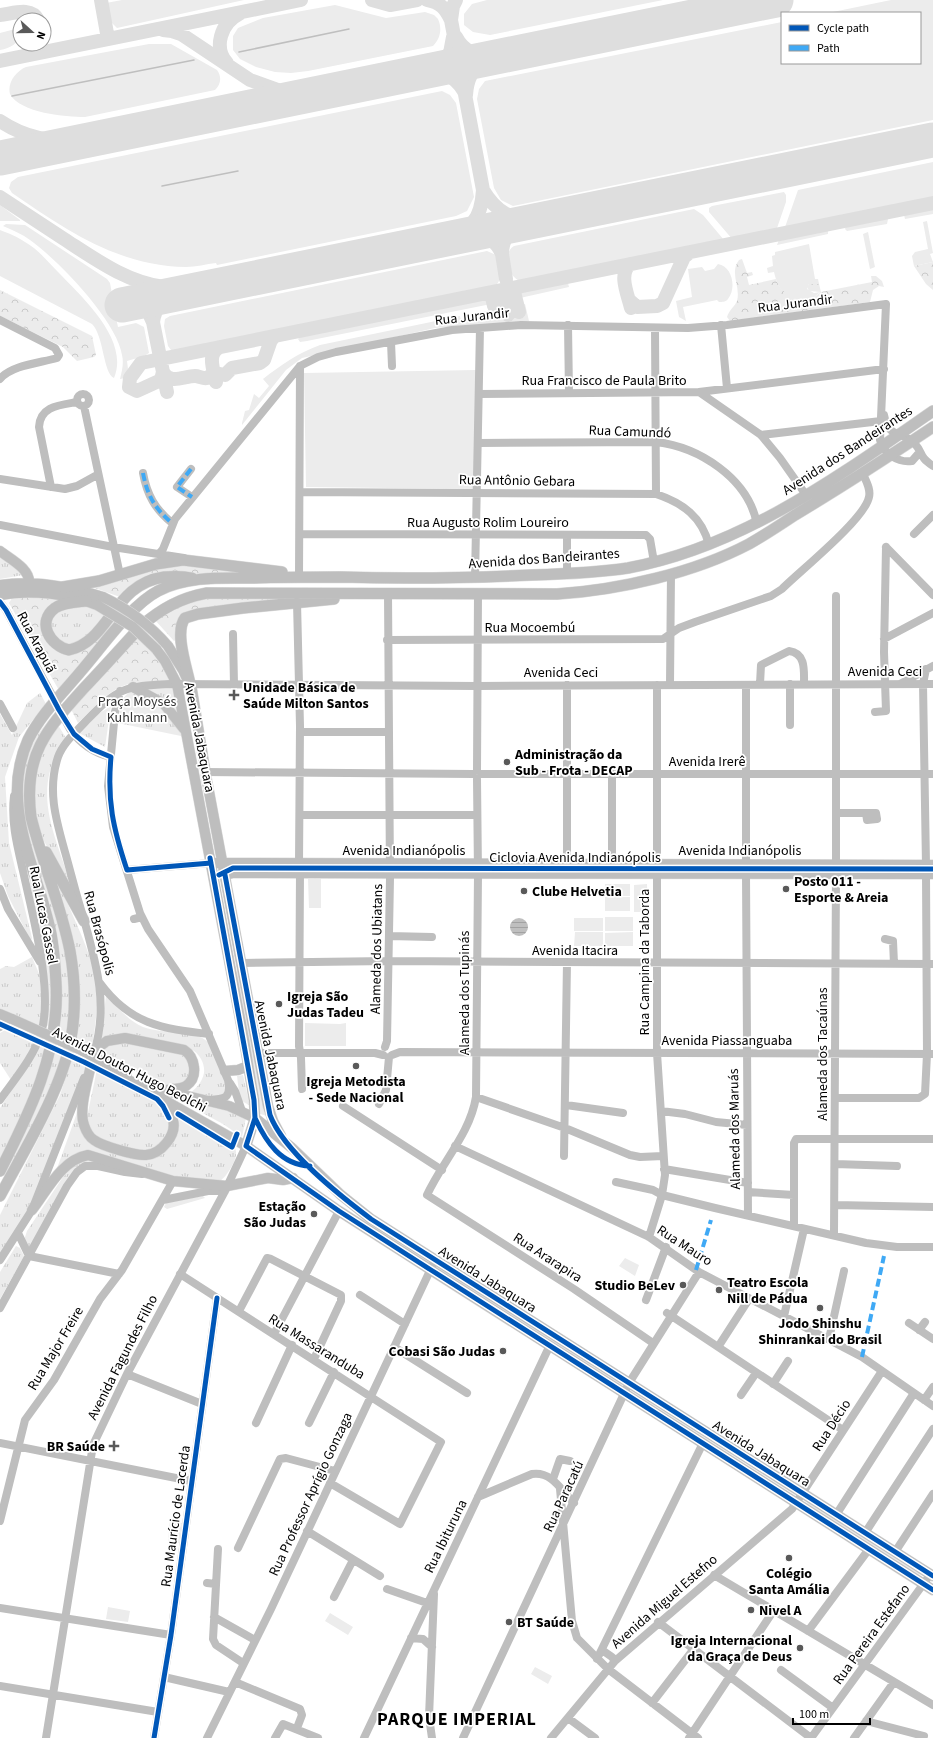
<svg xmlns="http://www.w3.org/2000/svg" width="933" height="1738" font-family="'Source Sans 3',sans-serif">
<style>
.green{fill:#ececec}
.forest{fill:url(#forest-crowns)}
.park{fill:url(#park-tufts)}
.water{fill:url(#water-rules)}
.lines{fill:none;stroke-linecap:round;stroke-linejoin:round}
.stream{stroke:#bfbfbf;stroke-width:1.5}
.taxiway{stroke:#dedede;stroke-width:14}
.runway{stroke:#dedede;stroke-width:35}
.major-casing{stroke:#dbdbdb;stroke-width:11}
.highway-casing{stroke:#dbdbdb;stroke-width:12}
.minor{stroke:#bebebe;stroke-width:8}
.major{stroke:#bebebe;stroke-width:10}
.highway{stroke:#bebebe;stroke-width:11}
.rail-casing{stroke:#bebebe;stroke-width:3}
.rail{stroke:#fff;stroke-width:1.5;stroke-dasharray:4.5;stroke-linecap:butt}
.major-bridge-casing{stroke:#dbdbdb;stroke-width:11;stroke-linecap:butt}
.minor-bridge{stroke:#bebebe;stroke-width:8}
.major-bridge{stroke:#bebebe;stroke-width:10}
.quiet{stroke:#3fa9f5;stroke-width:4;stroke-dasharray:8 4;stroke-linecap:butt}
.cycleway-casing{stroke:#fff;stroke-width:8}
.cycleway{stroke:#0057b8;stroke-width:5}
.poi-dot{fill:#595959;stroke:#fff;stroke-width:1.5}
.labels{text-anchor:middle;stroke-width:3.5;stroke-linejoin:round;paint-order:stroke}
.street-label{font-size:14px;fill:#000;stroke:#fff}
.poi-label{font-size:14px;font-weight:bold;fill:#000;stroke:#fff;text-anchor:start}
.park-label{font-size:14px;fill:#333;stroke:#fff}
.district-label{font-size:18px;font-weight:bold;letter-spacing:1px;fill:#000;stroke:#fff}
</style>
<defs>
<pattern id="forest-crowns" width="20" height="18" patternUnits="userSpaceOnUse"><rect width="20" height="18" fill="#ececec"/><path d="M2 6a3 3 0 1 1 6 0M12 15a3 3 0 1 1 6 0" fill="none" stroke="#c9c9c9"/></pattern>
<pattern id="park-tufts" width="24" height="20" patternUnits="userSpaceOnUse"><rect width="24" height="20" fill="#ececec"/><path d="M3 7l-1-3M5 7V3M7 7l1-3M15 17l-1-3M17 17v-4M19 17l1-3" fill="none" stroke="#c9c9c9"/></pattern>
<pattern id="water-rules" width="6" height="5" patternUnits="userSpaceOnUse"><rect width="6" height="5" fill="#bfbfbf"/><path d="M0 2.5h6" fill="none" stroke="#a2a2a2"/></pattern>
</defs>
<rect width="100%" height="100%" fill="#fff"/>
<path class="green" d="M122,0h122l-127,28 -7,-7 -4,-18z
M487,0h176l-173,35 -17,-3 -9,-7v-11l8,-10z
M891,0h42v120l-420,86 -12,-6 -7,-12 -17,-89 2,-10 6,-8 297,-59v41h138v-50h-92z
M335,5l51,13 39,-6 9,3 4,4c4,9 3,19 -5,27l-125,25 -17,2 -16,-1 -19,-5 -16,-8 -7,-9v-14l5,-8 25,-10z
M19,28c3,14 -7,20 -19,22v-17z
M149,44h22l46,26c5,7 4,14 -2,20l-130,27c-19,0 -65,-4 -75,-23 -3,-11 6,-23 16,-27z
M442,91l8,4 6,8 18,94 -7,14 -11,5 -239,49 -1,-2c-10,1 -20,4 -30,4 -68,-1 -120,-37 -174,-74l-3,-5 2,-6 7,-5z
M933,162v37l-149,31 14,-40z
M784,192l2,3v7l-10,29 -43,9 -24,-28v-4l3,-2z
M0,205l20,15v1h-20z
M933,206v8l-28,5 -1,-4 2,-2z
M694,209l9,6 21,25 -194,40h-12c-10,-5 -16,-27 -4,-34z
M881,217l7,2 -1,5 -40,7 -2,-2 2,-5z
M927,221l6,32 -3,1 3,8 -19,4 -2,-10 3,-4 13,-3 -5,-27z
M6,224l19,1 82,54 3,4 3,16 -6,2 2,13 6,-1 3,14 18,-4 8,4 5,26 -5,3 -17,5 1,8 -3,9 -5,1c2,-8 4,-16 2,-24 -5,-34 -64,-95 -92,-115 -8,-6 -18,-10 -27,-14z
M823,228l5,2v4l-51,11 3,-8z
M0,230c8,3 18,7 25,12 13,7 23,20 34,31 23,24 71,67 55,105 -11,-5 -10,-42 -22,-54l-92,-48z
M868,232l7,35 -5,2 -7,-35z
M809,244l6,35h3l1,5h-10l-2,5 7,4 6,-1 -8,7c-22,3 -33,-5 -38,-27l-6,1 -1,-5 6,-2 -1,-10 3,-1v-3z
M487,251l9,4c4,10 9,26 -3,32l-317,64 -5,-1 -3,-4 -4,-20 1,-7 5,-3z
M718,264c14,2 19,24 10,35 -2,3 -6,3 -9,3l-2,-2 -34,7 3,14 -7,-4 -3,-16 16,-4 -4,-28 14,-2 3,4 9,-2z
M565,282l3,1 1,4 -49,11 -3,-3 2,-4z
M487,298l3,2 1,4 -184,37 -7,1 -2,-3 5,-5z
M525,304l4,17 -94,7 -133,30 -16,12 -44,55v-2l3,-12 4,-1 5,-16 5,4 10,-12 -6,-7c18,-14 35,-26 57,-34l140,-29 1,6 10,-2v-5l4,-1 1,7 7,-1 -1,-8 9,-2 2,10 31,-4 -2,-11z
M476,370l-1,119 -169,-2 -2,-114z
M321,879v29h-12l-1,-29z
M605,884h25v12h-25z
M647,884l1,28h-14v-27z
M605,897h25v14h-25z
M605,917h28v14h-28z
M574,918h29v13h-29z
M575,932h28v14h-29z
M633,932v14h-28v-13z
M238,972l29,144 -10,-3 -22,-140z
M305,1023l35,1 6,-1v23h-41z
M203,1196l2,2 -38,11 -3,-2 2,-4z
M625,1258l14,7 -4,11 -16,-10z
M808,1502l112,71 -1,2 -113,-71z
M170,1520l12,3 -3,20 -11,-1z
M108,1607l22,4 -2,11 -22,-3z
M330,1613l23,14 -5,8 -23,-14z
M535,1667l17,9 -4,8 -17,-10z"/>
<path class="forest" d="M742,259l5,14 5,-1 1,3 -6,2 2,8 27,-6c5,17 30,30 44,13l-11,-1 -2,-4 2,-3h10l2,8 51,-10 -1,-6h5l6,5 2,6 -5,-1 -6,4 -3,12 -140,19 -3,-4c2,-7 8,-11 10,-16 4,-14 -8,-28 2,-41z
M933,262v28l-7,-6 -12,-18z
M0,290l92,46 4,19 -2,2 -17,4 -14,-14 -63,-31z
M182,564l59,8 -42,4 -19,-3 -60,24 -28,-10 64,-18z
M314,595l-125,18 -11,25 -4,3 -20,-22 43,-21z
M21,597l40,2 57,23 -58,70 -51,-89 3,-5z
M137,636l25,26 9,18c-12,4 -26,1 -38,3 -23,4 -39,25 -55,40l-7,-14z"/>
<path class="park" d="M0,555l23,20 -23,4z
M82,604l25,10 -15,19 -23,14 -18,-12v-17l6,-8z
M175,688l7,33 -40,-32z
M134,690l22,10 26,29 -1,7 -63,-13c2,-14 2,-28 16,-33z
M40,693l6,11 -27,33 -14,40 4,66 23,95 -1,3 -23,-45 -8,-23v-159l12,21 15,-32z
M111,706l-6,41 -26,-14 19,-19z
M53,714l1,4 -30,81 1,18 5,19 26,75 14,56 -1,68 -10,-5 2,-23 -42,-218 9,-37 10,-18z
M58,725l8,13c-5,11 -13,22 -16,33 -11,41 12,80 22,119l-31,-54 -8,-35 6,-46z
M30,883l2,1c16,51 22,89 18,143l-4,-2v-60z
M60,889h2c11,30 29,61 34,93 3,22 -1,44 -4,65l-15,-8c3,-27 5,-53 -1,-80 -3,-15 -18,-58 -16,-70z
M32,957l8,19 2,47 -10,25 -21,32 -11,-17v-30l10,-6 5,-12 -15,-6v-40l6,-3 8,1z
M106,995c12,12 21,25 37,32 20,8 50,0 66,16 7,8 14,31 19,42l-7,14 -31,-6c7,-5 12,-11 14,-20 1,-8 -3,-17 -10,-22 -8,-6 -63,-15 -75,-17l-7,1 -11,5z
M43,1042l4,2 -10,34 -37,87v-57z
M124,1042l57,12 10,10 -4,19 -20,3 -9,-2 -59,-34 5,-4z
M55,1048l11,4 -14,38 -52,95c22,-45 43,-88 55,-137z
M73,1056l14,7 -10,29 -44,110 -33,56v-43l60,-120z
M97,1069l63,33 12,19 -7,23 -19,9 -41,-11 -13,-9 -5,-16z
M243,1075l6,27v3l-9,-5 -3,-24z
M82,1099l1,30 57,31c27,-1 43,-21 38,-48l52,32c3,2 6,4 6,8 1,8 -9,24 -16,29h-35l-98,-28 -32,21z
M183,1101l48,9 15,8 -4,19 -19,-13 -39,-21z
M84,1160l12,2 -12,3 -53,86 -7,-11 3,-9 36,-54 8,-9z
M16,1246l4,2 4,8 -24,43v-27z"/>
<path class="water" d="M510 927a9 9 0 1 1 18 0a9 9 0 1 1-18 0Z"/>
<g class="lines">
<path class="stream" d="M239,52l110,-23
M12,96l182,-36
M162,186l76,-15"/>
<path class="taxiway" d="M101,0l7,39
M372,0l18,5 27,-5
M427,0c14,3 18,8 24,20l2,-14 3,-6
M0,15c12,-1 31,-9 38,5
M451,20l32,170
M163,30l9,1 9,3 69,46 28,10 27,6
M456,37c8,16 22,19 38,20
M0,61l301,-61
M227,63c-14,-15 -6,-40 12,-49
M431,70c17,3 27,9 35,25 1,-16 6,-25 18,-36
M431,70l19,-17 3,-16
M0,121c25,17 51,21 81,20
M0,162l11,-6
M0,197c21,14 43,28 64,42 31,20 62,43 100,48 22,3 42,-1 64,-4
M474,233c13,3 22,7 28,21 0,-15 7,-22 18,-30
M443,239c28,-10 38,-17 40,-49 13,22 28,30 53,30
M502,254l4,25
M630,264c-12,10 -2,31 1,44
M518,287l-4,5 5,20
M506,289l-3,6 5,20
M491,293l3,13
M143,300l10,22c2,-15 9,-21 22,-28
M629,300l8,7 20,-1 6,-3 21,-46 6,-5
M153,322l14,70
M163,372l-2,8 -24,11 -8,-4 1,-9 11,-15 792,-160
M163,372c7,13 21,4 32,4 4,0 8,3 12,2l8,-5 10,2 7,-7 28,-5 4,-3 7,-20 4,-4
M216,382c-2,-11 -10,-29 4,-35"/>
<path class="runway" d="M0,158l776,-158
M122,305l811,-165"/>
<defs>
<path id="major" d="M0,551c10,8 31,18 29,33
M0,585c33,-5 71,2 103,12
M0,595c31,-6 68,-1 97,10
M168,646l15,24 9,20 15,91 61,325 5,15 8,15
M156,649l9,12 12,23 67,356 10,60 1,18 -9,28
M133,687l31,17 20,25
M211,863l722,2
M225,875l8,-2 700,1
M0,1014l12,5
M95,1050l12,-9 18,-3 59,12c11,7 15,27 2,36 -5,3 -13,3 -19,4
M92,1060c-3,17 -14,49 -8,65 2,6 5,12 10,15 8,6 42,16 52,15 15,-1 31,-20 27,-35 -2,-8 -8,-15 -12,-21
M225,1071l13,-1 10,-4
M125,1078l121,68 93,65 92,59 502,320
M154,1088l75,18 26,12 37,30 49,47 30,24 562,357
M32,1210c15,-19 29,-50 56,-55l85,26 54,5 41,-8 15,2 10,-2"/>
<path id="highway" d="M63,587l36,-6 57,-17 27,-4 99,12
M86,601c-9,1 -22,1 -31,7 -19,14 -5,38 14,42 41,-9 44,-66 95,-73 10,-1 19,-1 28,1
M190,684c-3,-16 -16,-52 -5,-66l13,-4 45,-6 91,-9
M46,852l38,69
M0,1171c30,-59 60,-119 56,-188 -1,-19 -2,-40 -7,-58 -15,-63 -49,-122 -21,-185 13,-26 35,-47 54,-70 20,-23 49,-65 76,-79 29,-15 63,-13 94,-13 30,-1 59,-1 89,-1 64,2 127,1 191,-2 32,-1 64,-2 96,-7 114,-21 211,-92 305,-157
M0,1196c25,-47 61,-105 71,-157 5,-29 4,-60 -1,-88 -9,-46 -28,-89 -39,-134 -8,-62 15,-87 54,-130 19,-20 37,-40 56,-61 20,-17 39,-28 66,-33l350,1c62,-4 137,-21 192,-50 16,-9 31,-19 46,-29 47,-28 93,-58 138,-88"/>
</defs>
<use href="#major" class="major-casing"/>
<use href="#highway" class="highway-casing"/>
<path class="minor" d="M0,320l55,28 4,7 -2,3c-17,5 -45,7 -57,21
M568,325l1,68
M721,325l6,63
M655,328l1,166
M391,342l1,24
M699,392l185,-23
M479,394l220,-2 62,43 19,23 26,37
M77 400a6 6 0 1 1 12 0a6 6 0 1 1-12 0Z
M84,406l36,169
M884,415c5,25 18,15 31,29 9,10 3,12 18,22
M761,435l120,-14
M479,443l177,-1c43,5 92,36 101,82
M191,469l-14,18 15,10
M143,473c4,22 12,36 29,50
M0,479l65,10 12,-3 20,-11
M51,487l-12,-60c1,-21 21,-22 38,-25
M301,492l355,2c27,9 46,23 53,51
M0,525l113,22 71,11
M300,534l346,1 4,4 4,23
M914,534l19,-19
M886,547l47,48
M159,554l4,-5 12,-30 125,-153 18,-9 18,-5 116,-22 69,-5 167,3 39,-3 159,-21 -6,136c4,14 18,23 32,21l7,-8
M567,574v-39
M299,577l1,-211
M475,578l5,-250
M0,602l6,8 41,76
M297,602l3,124 -1,138
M233,634l1,51
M884,639l49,-26
M387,640l276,-1 16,-11 16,-6 76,-26 11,-7c18,-18 83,-70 87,-92 2,-8 -3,-16 -6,-23
M670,684l1,-111
M760,684l1,-19 28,-14c17,2 15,20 15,33
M900,684l33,-18
M567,685v179
M120,691l-5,21 -7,74 5,41 27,86 8,16 42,62 38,89c4,19 -4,19 -20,20
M0,704l13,24
M875,712l11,-1 -2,-59 2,-105
M790,725v-41
M71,730c8,13 24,24 40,27
M300,732h89
M477,770l1,-177
M205,772l268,2
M481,774h452
M612,774v90
M477,779l1,95 -2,223c-6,37 -34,65 -49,98l147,94 79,54
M836,813h40l1,6 -10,1 -1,-7
M300,815h177
M746,864v-179
M836,864v-268
M926,865l-3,-181 3,-15
M127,870l84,-7
M300,871l-1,175 2,12 1,31
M746,874l2,341
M0,889l8,20 32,53
M134,919l8,-2
M389,936l43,1
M885,939l8,2 1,23
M241,963l148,-2 544,3
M100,983c30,41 62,46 109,51
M0,1027l7,-5
M385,1047l2,-6 3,-163 -2,-285
M94,1053c15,-49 2,-90 -11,-137 -7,-21 -12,-43 -18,-64 -9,-32 -18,-62 -7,-95 5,-14 18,-25 28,-36 32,-33 38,-35 84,-37l308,2 455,-2
M258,1053h117l8,2
M392,1055l8,-3 533,2
M230,1083l5,8 7,20
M476,1097l89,31 65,27 10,2 23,-1
M835,1098h84l6,-4 2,-40 -1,-180
M0,1100c14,-20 34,-43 41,-67 13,-41 -9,-120 -18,-162 -6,-26 -12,-49 -9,-75
M379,1104l7,-14 3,-33
M566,1105l57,8
M343,1106l99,64
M661,1111l24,3 31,8 31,3
M455,1146l194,91 50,35 163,85 71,49
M564,1156l3,-194
M835,1164l62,2
M664,1169l84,14
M616,1182l37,8 9,5 53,13 151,35 31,4h36
M748,1192l46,3
M163,1200l45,-9h17
M835,1205l98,2
M794,1226v-83l2,-4h137
M18,1233l11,23 90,18
M834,1235l2,-362
M649,1237l13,-42 3,-20 -8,-122v-368
M0,1260l32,-50 52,-132
M180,1274l261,168 -41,82 -70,-41
M360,1295l45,29
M646,1300l20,-53
M0,1308l67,-122 10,-14 8,-6h13l27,6 17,2
M239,1311l28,-53 4,1 70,36v6l-27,58
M667,1313l176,117
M784,1316l20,-87
M909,1323l24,16
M919,1330l6,-8
M274,1334l65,-123
M829,1339l15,-68
M394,1347l73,46
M718,1347l31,-48
M127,1374l75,30
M773,1384l15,-23
M741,1395l15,-22
M924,1400l9,-13
M256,1423l36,-78
M309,1423l25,-51
M0,1443l191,38
M553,1479l7,-20 10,2
M560,1489l12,132 5,17 31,31 90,69
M478,1497l54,-23c20,-3 29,16 42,29
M836,1515l78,-122
M0,1521l25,-101 29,-40 46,-81 22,-29 51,-89
M307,1531l73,45
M865,1533l68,-104
M238,1548l42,-89 6,-1 49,13
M218,1549l-5,90 3,6 27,18
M895,1552l38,-58
M714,1575l219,130
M207,1583l9,1
M387,1589l40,14
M334,1597l19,-37
M0,1608l171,27
M214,1617l41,23
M658,1622l153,116
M808,1631l61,-82
M411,1638l12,1 9,8
M602,1650l10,7 3,4
M597,1659l106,-216
M781,1670l52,38
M164,1677l65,15
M235,1682l65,27 2,6 -5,13
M0,1686l158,26
M652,1703l41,-53
M568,1718l27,20
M866,1721l58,15
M46,1738l47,-293 34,-71 98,-183 21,-45
M154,1738l17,-103 46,-337
M207,1738l64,-129 164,-349
M275,1738l8,-14 35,14
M364,1738l186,-393
M432,1738l-3,-21 5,-123
M463,1738l166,-355 70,-111
M551,1738l64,-77 177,-152 90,-138
M689,1738l85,-128
M811,1738l116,-159
M854,1738l40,-56"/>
<use href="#major" class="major"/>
<use href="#highway" class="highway"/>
<defs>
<path id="rail" d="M11,1017l76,33 41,23"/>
</defs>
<use href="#rail" class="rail-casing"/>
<use href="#rail" class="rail"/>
<defs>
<path id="major-bridge" d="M103,597c25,12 47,28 65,49
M97,605l36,22 23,22
M12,1019l69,31 46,24"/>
</defs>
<use href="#major-bridge" class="major-bridge-casing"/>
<path class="minor-bridge" d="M47,686l23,43"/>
<use href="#major-bridge" class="major-bridge"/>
<path class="quiet" d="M191,469l-14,18 15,10
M143,473c4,22 12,36 29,50
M696,1270l15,-50
M862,1357l22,-101"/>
<defs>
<path id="cycleway" d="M0,602l6,8 53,100 15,24 18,15 19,8c-4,44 2,71 16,113l84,-7
M210,858l44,242 1,18 -9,28 93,65 92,59 502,320
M219,875l14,-7 700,1
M225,875l45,240c14,37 69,80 101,104l562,357
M0,1024l84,38 73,37 6,7 6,12
M178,1114l54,33 5,-13
M255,1118c11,24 26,47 55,48
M154,1738l17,-103 46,-337"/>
</defs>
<use href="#cycleway" class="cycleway-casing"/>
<use href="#cycleway" class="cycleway"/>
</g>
<g class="poi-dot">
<path d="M232 689h4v4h4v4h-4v4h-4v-4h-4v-4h4z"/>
<circle cx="507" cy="762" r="4"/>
<circle cx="786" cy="889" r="4"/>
<circle cx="524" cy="891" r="4"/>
<circle cx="279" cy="1004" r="4"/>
<circle cx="356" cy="1066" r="4"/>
<circle cx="314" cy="1214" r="4"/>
<circle cx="683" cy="1285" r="4"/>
<circle cx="719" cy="1290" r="4"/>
<circle cx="820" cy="1308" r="4"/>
<circle cx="503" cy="1351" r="4"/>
<path d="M112 1440h4v4h4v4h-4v4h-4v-4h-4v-4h4z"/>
<circle cx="789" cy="1558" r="4"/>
<circle cx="751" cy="1610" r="4"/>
<circle cx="509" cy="1622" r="4"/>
<circle cx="800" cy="1648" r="4"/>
</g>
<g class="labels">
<g class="street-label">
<text transform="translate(795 303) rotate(-7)" y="5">Rua Jurandir</text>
<text transform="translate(472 316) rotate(-6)" y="5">Rua Jurandir</text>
<text x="604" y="385">Rua Francisco de Paula Brito</text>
<text transform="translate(630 431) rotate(2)" y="5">Rua Camundó</text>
<text transform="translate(847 450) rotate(-33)" y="5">Avenida dos Bandeirantes</text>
<text transform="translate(517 480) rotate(1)" y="5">Rua Antônio Gebara</text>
<text x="488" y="527">Rua Augusto Rolim Loureiro</text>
<text transform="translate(544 558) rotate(-4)" y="5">Avenida dos Bandeirantes</text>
<text x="530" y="632">Rua Mocoembú</text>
<text transform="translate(37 642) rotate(62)" y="5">Rua Arapuã</text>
<text x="885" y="676">Avenida Ceci</text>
<text x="561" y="677">Avenida Ceci</text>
<text transform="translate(200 737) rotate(79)" y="5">Avenida Jabaquara</text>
<text x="707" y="766">Avenida Irerê</text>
<text x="404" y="855">Avenida Indianópolis</text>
<text x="740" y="855">Avenida Indianópolis</text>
<text x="575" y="862">Ciclovia Avenida Indianópolis</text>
<text transform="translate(44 915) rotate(79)" y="5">Rua Lucas Gassel</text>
<text transform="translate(100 933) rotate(75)" y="5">Rua Brasópolis</text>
<text transform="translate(376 949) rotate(-89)" y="5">Alameda dos Ubiatans</text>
<text x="575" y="955">Avenida Itacira</text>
<text transform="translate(644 962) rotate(-90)" y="5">Rua Campina da Taborda</text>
<text transform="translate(464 993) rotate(-90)" y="5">Alameda dos Tupinás</text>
<text x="727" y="1045">Avenida Piassanguaba</text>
<text transform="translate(822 1054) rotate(-90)" y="5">Alameda dos Tacaúnas</text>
<text transform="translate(271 1055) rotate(78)" y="5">Avenida Jabaquara</text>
<text transform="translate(130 1069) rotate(27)" y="5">Avenida Doutor Hugo Beolchi</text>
<text transform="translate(734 1129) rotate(-91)" y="5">Alameda dos Maruás</text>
<text transform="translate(685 1245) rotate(33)" y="5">Rua Mauro</text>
<text transform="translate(548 1257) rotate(33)" y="5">Rua Ararapira</text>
<text transform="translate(488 1279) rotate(32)" y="5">Avenida Jabaquara</text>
<text transform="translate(317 1346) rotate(32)" y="5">Rua Massaranduba</text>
<text transform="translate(55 1348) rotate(-59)" y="5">Rua Major Freire</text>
<text transform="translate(122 1357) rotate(-63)" y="5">Avenida Fagundes Filho</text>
<text transform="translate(831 1425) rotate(-57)" y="5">Rua Décio</text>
<text transform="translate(762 1453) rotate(32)" y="5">Avenida Jabaquara</text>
<text transform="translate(310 1494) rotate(-65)" y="5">Rua Professor Aprígio Gonzaga</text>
<text transform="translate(563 1496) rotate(-65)" y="5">Rua Paracatú</text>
<text transform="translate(175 1516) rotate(-82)" y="5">Rua Maurício de Lacerda</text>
<text transform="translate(445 1536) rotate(-64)" y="5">Rua Ibituruna</text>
<text transform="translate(664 1601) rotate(-41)" y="5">Avenida Miguel Estefno</text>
<text transform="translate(871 1634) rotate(-54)" y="5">Rua Pereira Estefano</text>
</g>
<g class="poi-label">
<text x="243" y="692">Unidade Básica de<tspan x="243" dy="16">Saúde Milton Santos</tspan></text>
<text x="515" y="759">Administração da<tspan x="515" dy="16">Sub - Frota - DECAP</tspan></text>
<text x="794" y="886">Posto 011 -<tspan x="794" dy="16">Esporte &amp; Areia</tspan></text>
<text x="532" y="896">Clube Helvetia</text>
<text x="287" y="1001">Igreja São<tspan x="287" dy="16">Judas Tadeu</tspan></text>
<text x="356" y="1086" text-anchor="middle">Igreja Metodista<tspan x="356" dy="16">- Sede Nacional</tspan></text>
<text x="306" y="1211" text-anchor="end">Estação<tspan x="306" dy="16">São Judas</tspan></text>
<text x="727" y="1287">Teatro Escola<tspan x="727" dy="16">Nill de Pádua</tspan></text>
<text x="675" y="1290" text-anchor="end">Studio BeLev</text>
<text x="820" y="1328" text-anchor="middle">Jodo Shinshu<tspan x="820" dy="16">Shinrankai do Brasil</tspan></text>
<text x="495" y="1356" text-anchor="end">Cobasi São Judas</text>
<text x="105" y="1451" text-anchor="end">BR Saúde</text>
<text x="789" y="1578" text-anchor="middle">Colégio<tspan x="789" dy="16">Santa Amália</tspan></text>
<text x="759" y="1615">Nivel A</text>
<text x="517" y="1627">BT Saúde</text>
<text x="792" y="1645" text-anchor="end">Igreja Internacional<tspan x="792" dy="16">da Graça de Deus</tspan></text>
</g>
<g class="park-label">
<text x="137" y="706">Praça Moysés<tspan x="137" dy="16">Kuhlmann</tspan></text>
</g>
<g class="district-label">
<text x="457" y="1725">PARQUE IMPERIAL</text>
</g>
</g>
<rect x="781" y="12" width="140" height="52" fill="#ffffff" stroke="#999999"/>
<rect x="789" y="25" width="20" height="6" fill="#0057b8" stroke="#999999"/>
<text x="817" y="32" font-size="12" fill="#000000">Cycle path</text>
<rect x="789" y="45" width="20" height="6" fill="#3fa9f5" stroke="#999999"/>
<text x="817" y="52" font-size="12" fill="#000000">Path</text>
<g transform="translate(32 32) rotate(111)"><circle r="19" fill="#ffffff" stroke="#999999"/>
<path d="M0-3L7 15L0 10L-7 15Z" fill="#595959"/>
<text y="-6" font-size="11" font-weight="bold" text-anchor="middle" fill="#000000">N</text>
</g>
<path d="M793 1718v6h77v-6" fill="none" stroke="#000000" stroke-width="2"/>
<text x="799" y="1718" font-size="12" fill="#000000" stroke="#ffffff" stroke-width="3" paint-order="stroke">100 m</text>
</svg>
